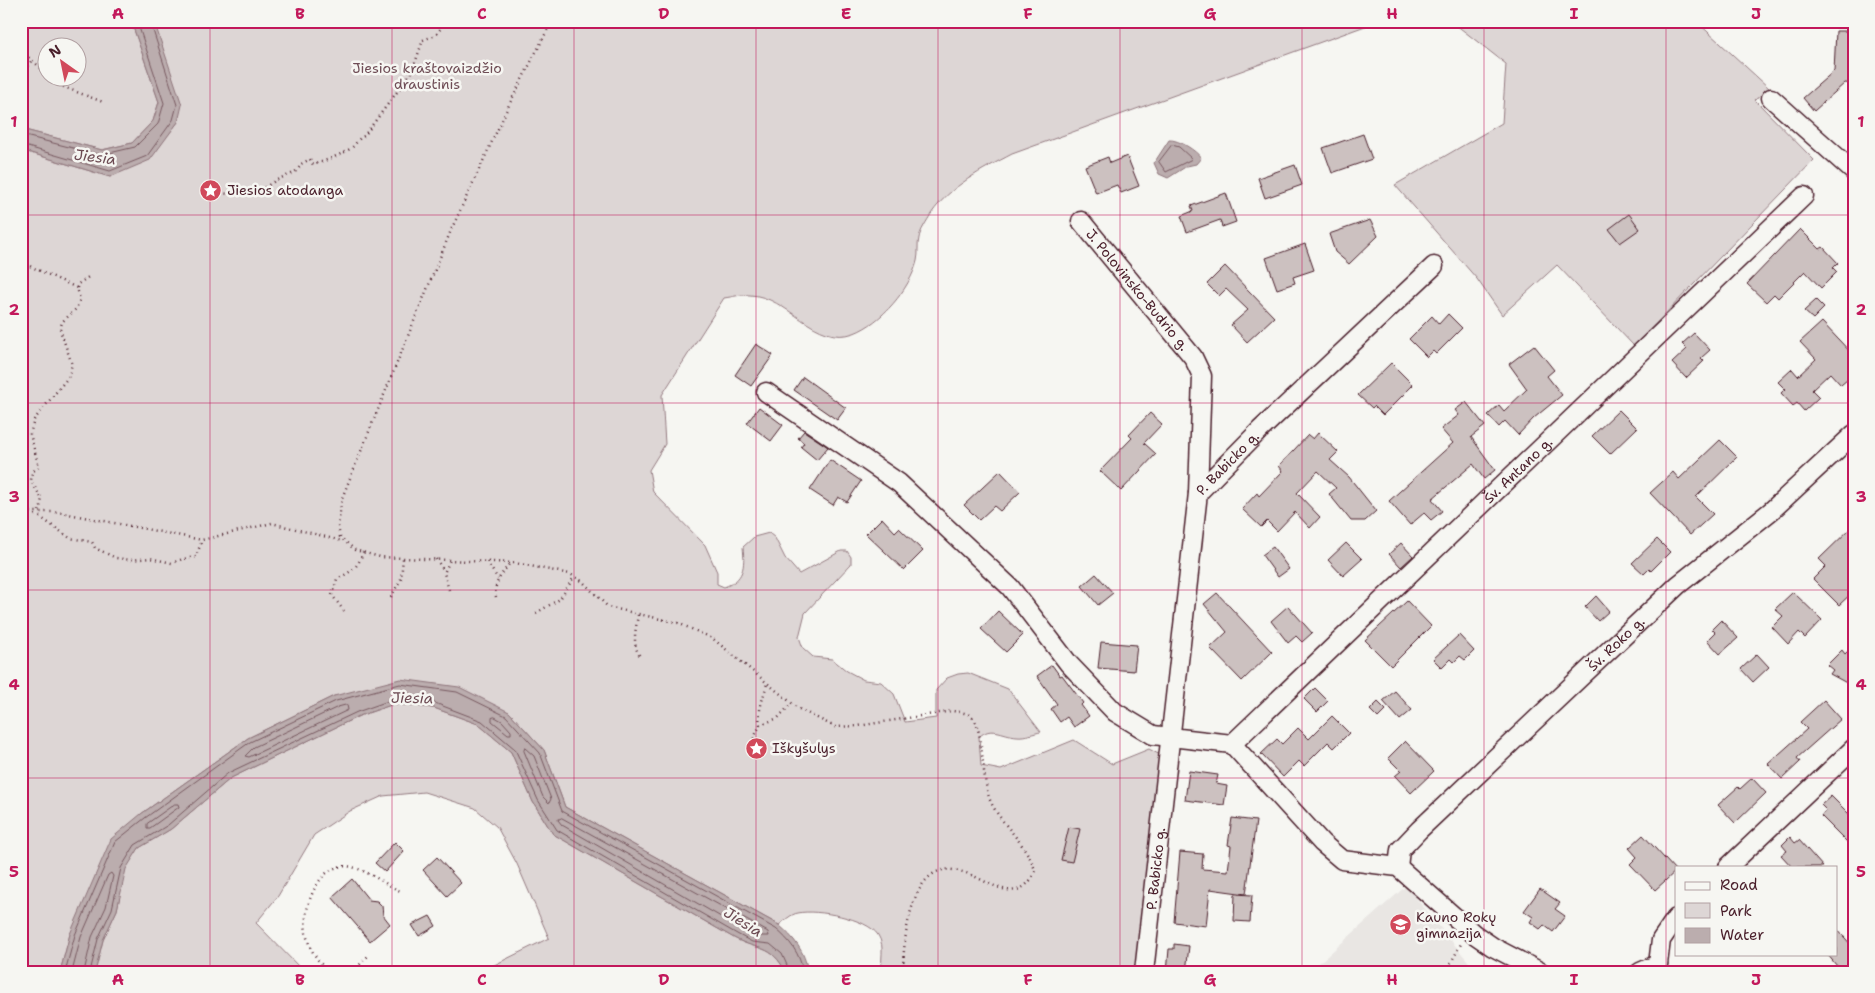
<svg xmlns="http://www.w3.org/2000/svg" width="1875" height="993" font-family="'Shantell Sans',sans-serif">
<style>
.built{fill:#e9e6e3}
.green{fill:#ddd6d5;stroke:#947a80;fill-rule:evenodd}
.water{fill:#bbadae;stroke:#8e747a}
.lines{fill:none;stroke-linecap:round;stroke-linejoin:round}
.shore{stroke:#77585f;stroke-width:1}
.building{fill:#ccc1c0;stroke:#4a1f2b}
.minor-casing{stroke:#4a1f2b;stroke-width:21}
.path{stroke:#4a1f2b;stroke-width:2.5;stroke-dasharray:1 4;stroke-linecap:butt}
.minor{stroke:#f6f6f2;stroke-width:18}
.grid{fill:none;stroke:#c2185b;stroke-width:1;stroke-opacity:0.55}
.labels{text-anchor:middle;stroke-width:5;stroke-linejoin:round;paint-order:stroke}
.park-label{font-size:14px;fill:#6f4d56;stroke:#f6f6f2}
.poi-label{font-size:14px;fill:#4a1f2b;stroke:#f6f6f2;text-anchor:start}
.street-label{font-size:14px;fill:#4a1f2b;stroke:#f6f6f2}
.water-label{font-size:15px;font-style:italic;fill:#6c4a52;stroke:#f6f6f2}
.neatline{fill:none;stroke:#c2185b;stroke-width:2}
.grid-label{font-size:16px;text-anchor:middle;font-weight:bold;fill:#c2185b}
</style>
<rect width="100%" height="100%" fill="#f6f6f2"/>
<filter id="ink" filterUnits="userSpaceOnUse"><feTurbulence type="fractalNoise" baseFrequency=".02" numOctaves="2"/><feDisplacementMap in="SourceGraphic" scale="10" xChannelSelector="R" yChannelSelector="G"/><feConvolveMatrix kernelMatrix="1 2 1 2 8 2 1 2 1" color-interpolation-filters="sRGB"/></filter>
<g filter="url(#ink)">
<path class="built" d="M1406,886l71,86h-168z"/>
<path class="green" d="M21,21h110l28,81 -6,19 -21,22 -30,7 -81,-21zM48,48h30v30h-30z
M140,21h1239l-367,133c-30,16 -61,31 -81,60 -4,7 -11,17 -12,24 -2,7 0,15 -2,23 -7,28 -36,62 -63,72 -38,14 -67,-37 -104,-38 -8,-1 -18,2 -26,3l-62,97 3,49 -16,26 4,22 52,53 12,27v12l7,3c20,-7 21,-20 19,-40l11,-10 15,-4 6,5 10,20 14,16 42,-23h6l4,6v7l-46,49 -6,24 4,11 10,9 19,2 15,12 17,9 17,2 13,12 11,28 31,-4v-28l11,-12 11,-4 10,-1 40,16 33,43c-7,1 -16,5 -24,4 -15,-1 -26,-11 -38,1l2,29 20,4 73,-30 38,24 37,-15 13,7 -27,216h-252c-4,-13 3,-24 -5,-37 -11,-17 -62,-26 -80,-22 -7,1 -14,8 -19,12l-214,-118 -21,-57 -35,-38 -175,-16 -86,42 -107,76 -71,120 -10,38h-39v-822l89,27 58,-42 10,-13z
M1451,21h245l73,67 -14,12 59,60 -180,186 -77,-81 -55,50 -25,-36 -82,-94 107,-62 4,-59z
M394,704l40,4 44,16 33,28 22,50 20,32 181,104c26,14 36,5 52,34h-306l69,-34 -32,-74 -20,-37 -22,-19 -51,-16 -41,4 -33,15 -36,24 -36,61 -22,27 48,49h-209l8,-32 14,-30 8,-41 14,-21 32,-19 60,-51 128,-62z"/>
<path class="water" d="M131,21h23l28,84 -4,17 -28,38 -40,17 -89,-27v-21l81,21 30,-7 21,-22 6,-19z
M1169,140c9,-1 28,11 32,18l-5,6 -9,2 -19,12 -9,-4 -5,-11z
M400,679l59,8 50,25 35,38 21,57 214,118c15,13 26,26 29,47h-22c-16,-29 -26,-20 -52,-34l-181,-104 -20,-32 -22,-50 -33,-28 -44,-16 -40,-4 -35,12 -128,62 -60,51 -32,19 -13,21 -9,41 -14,30 -8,32h-35l10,-38 41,-95 30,-25 107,-76 86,-42z"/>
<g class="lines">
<path class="shore" d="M21,135l80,20 34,-8 23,-23 6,-21 -27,-82
M21,145l89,26 37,-15 26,-36 4,-15 -27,-84
M1172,145l7,2 13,12 -26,13 -7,-10z
M347,705l1,5 -99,47 -4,-1 9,-9 84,-40z
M495,717l7,4 9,10v3h-3l-16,-13v-3z
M525,748l9,8 17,43 -2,4 -6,-6 -19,-46z
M175,804h3l1,3 -29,21h-3v-4z
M562,818l206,114 1,4h-15l-14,-8 -178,-103 -4,-5z
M65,972l10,-37 40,-93 30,-24 105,-76 86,-41 64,-17 57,8 49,24 34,37 22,58 214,118c14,12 24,24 27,43
M72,972l9,-35 27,-62 3,-2 2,3 -7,31 -14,30 -8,35
M90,972l8,-33 14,-30 9,-41 14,-23 33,-20 60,-52 129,-61 37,-13 41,4 47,18 33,28 23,51 19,30 180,104 15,8 18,2 12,10 8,18"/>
</g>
<path class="building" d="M1836,31h18v53l-9,-1 -31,28 -11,-13 31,-27z
M1363,134l9,25 -40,14 -9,-25z
M1127,156l12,30 -18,7 -4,-8 -21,8 -11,-27 23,-9 2,6z
M1295,165l7,20 -37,13 -7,-20z
M1226,193l10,29 -14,5 -2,-7 -33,12 -6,-16 12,-5 -2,-5z
M1629,214l11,15 -20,14 -11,-14z
M1370,220l8,16 -29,28 -14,-12 -6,-18z
M1800,229l20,20 3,-2 15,16 -5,5 4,4 -16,16 -16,-17 -27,27 -4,-4 -8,8 -19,-18z
M1305,244l9,26 -21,7 2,6 -18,6 -11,-31z
M1225,266l49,51 -27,25 -16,-17 17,-15 -22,-21 -7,7 -12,-12z
M1816,300l8,8 -11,11 -9,-8z
M1448,314l14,14 -26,26 -3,-3 -6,6 -18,-18 23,-23 7,8z
M1822,322l32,34v18l-13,11 -11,-12 -18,17 7,7 -15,14 -7,-8 -4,3 -12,-13 4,-4 -7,-7 14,-13 6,7 18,-17 -16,-17z
M1694,333l16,17 -9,8 3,3 -18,17 -14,-15 15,-14 -5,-5z
M756,344l17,11 -22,31 -16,-11z
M1534,345l20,25 -7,6 15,19 -28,23 -16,17 -13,-14 -6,6 -11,-12 11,-10 5,6 23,-22 -18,-25z
M1391,363l22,22 -30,30 -9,-9 -2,2 -14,-13z
M803,377l43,31 -9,12 -43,-30z
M1466,402l19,24 -14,11 24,33 -11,9 -11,-15 -41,35 10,12 -11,9 -7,-7 -14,12 -21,-24 64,-58 -12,-14 18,-14 -4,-5z
M759,407l24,18 -12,16 -24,-18z
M1619,410l18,18 -27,26 -18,-18z
M1150,413l12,11 -18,19 12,11 -35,37 -21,-20 32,-33 -3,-3z
M804,431l24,16 -11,13 -16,-13 3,-4 -6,-5z
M1318,433l20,19 -8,8 19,17 27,34 -11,10h-14l-22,-27 7,-6 -18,-17 -21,22 23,24 -10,11 -15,-16 -18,19 -10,-10 -6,6 -19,-18 15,-16 2,3 24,-25 -4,-5 29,-31 5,4z
M1720,440l17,17 -41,40 17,17 -23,21 -40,-42 23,-21 6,7z
M830,460l31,21 -14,21 -9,-5 -5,8 -23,-15z
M1000,471l20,21 -20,19 -6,-5 -15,14 -15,-15z
M882,518l13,14 4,-4 24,23 -19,19 -38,-36z
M1854,525v66l-15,14 -26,-26 13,-13 -7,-7z
M1657,539l13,13 -19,19 -2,-2 -5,5 -12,-11z
M1346,543l16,16 -19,17 -15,-16z
M1401,543l12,13 -12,11 -12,-13z
M1273,547l16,22 -11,8 -16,-22z
M1096,574l17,19 -15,12 -16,-19z
M1793,592l29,28 -17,18 -6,-6 -11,12 -16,-17 11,-11 -8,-7z
M1217,593l55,59 -30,29 -32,-33 17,-16 -23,-28z
M1596,596l13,15 -11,10 -13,-14z
M1407,601l24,25 -40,40 -26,-26z
M1288,606l24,27 -10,9 -6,-6 -8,7 -17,-22z
M998,611l25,24 -17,17 -25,-23z
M1721,620l17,18 -18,16 -13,-14 8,-8 -3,-3z
M1459,635l15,16 -9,9 -5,-4 -6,6 -3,-3 -9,9 -9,-9z
M1101,642l36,3 -3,26 -36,-3z
M1854,645v42l-24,-13 3,-4 -6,-5 15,-15 3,4z
M1757,654l12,13 -16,15 -12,-13z
M1052,665l8,11 2,-1 21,28 -2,2 8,11 -15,11 -7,-10 -7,5 -9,-13 6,-5 -20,-28z
M1315,688l13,13 -11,11 -13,-13z
M1395,691l17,19 -12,10 -17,-19z
M1824,700l17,19 -44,39 3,4 -18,17 -14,-15 39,-35 -7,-7z
M1378,702l8,8 -8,8 -8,-8z
M1332,716l17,17 -15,15 -6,-6 -24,24 -5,-5 -16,16 -22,-23 16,-15 5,5 16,-16 11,11z
M1405,741l29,30 -23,22 -16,-17 6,-5 -13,-13z
M1189,771l29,4 -2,9 11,2 -3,19 -39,-5z
M1752,778l14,15 -31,30 -17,-18 20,-18 2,2z
M1831,796l23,23v30l-33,-33 5,-6 -5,-5z
M1232,818l24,3 -10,73 -36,-5 -4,37 -32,-4 6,-70 23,2 -1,15 26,2 3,-25 -3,-1z
M1069,827l11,2 -8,33 -11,-2z
M1643,835l33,36 -21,19 -25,-26 7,-7 -8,-9z
M1790,837l5,6 4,-3 24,27h-31l-11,-12 6,-4 -5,-6z
M395,842l9,9 -19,21 -10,-9z
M437,857l24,26 -14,13 -24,-26z
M352,879l17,21 8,1 5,5 1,9 7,9 -20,17 -38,-44z
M1540,889l20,14 -5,6 10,7 -12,16 -9,-7 -4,4 -10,-7 3,-5 -9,-6z
M1235,894l17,1 -2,27 -16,-1z
M430,916l6,10 -17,10 -7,-11z
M1836,928l18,20v24h-12l-15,-18h9z
M1174,944l15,2 -3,26h-19l2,-23h5z"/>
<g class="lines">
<defs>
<g id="minor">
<path d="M1771,98l83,74"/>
<path id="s1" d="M1081,221l112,136 9,19 -4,117"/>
<path d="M766,392l133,91 111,104 59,77 46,48 38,23 79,9 90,99 20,17 56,7 76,67 19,13 48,25"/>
<path id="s2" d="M1232,744l572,-548"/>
<path id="s3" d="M1398,867l2,-17 19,-20 259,-245 93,-74 83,-77"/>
<path d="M1728,867l126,-119"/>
<path d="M1658,964l3,-24 15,-22"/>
<path id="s4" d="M1144,972l54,-479 62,-63 174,-164"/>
<path d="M1640,972l18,-8"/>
</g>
</defs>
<use href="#minor" class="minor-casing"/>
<path class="path" d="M552,21l-43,84 -57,123 -110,270 -4,28 2,11 15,13 25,7 135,6 55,11 12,7 26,26 70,16 34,15 87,71 36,18 23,-1 94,-15c8,1 15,1 21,7 10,10 9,64 17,82 10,24 36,42 45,70 -3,12 -14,23 -28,20 -19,-4 -34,-18 -54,-20 -43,-7 -50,73 -50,102
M21,51l27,23
M21,74l11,-14
M51,78l10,8 42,16
M211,190c13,5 34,6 47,1 7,-3 14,-9 21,-12 10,-5 17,-4 22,-15l9,-5 3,6c14,-5 25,-9 37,-16 6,-4 7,-10 14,-13l48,-64 11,-32 13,-5 10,-14
M21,262l56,26 3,11 -4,10 -14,13 -2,8 12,34 -3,12 -35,44 -4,14 9,33 -7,5 -1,9 11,18 -3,12
M77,288l1,-4 12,-8
M21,509l19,8 30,21 22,4 3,6 21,10 15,2 19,-2 22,5 11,-4 13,-2 6,-17
M21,515l8,-3h29l144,28 70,-17 70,18
M436,559l8,12
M487,562l11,17
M449,590l-5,-17 6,-13
M391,597l10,-18 2,-21
M496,597c-3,-14 6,-23 14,-34
M344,611l-12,-16 5,-16c14,-7 21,-11 26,-27
M536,613l24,-14 14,-22
M638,615c-2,13 -7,31 3,42
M760,725c-3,-14 4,-28 7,-42
M756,748l-3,-8 7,-15 18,-7 14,-15
M1448,968l7,4
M328,972c-11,-12 -19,-23 -22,-39 -4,-25 13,-74 46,-66 16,4 33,17 48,24
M353,972l15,-16
M1446,972l15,-28"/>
<use href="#minor" class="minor"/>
</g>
</g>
<path class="grid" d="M210,21v951M392,21v951M574,21v951M756,21v951M938,21v951M1120,21v951M1302,21v951M1484,21v951M1666,21v951M21,215h1833M21,403h1833M21,590h1833M21,778h1833"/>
<defs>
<symbol id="sight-disc" viewBox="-11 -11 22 22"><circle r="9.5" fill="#d1495b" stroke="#f6f6f2"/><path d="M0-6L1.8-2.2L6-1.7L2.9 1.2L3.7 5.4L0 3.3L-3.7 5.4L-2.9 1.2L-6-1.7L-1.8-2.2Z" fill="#fff"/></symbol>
<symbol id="school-disc" viewBox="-11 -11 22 22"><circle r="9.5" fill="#d1495b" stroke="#f6f6f2"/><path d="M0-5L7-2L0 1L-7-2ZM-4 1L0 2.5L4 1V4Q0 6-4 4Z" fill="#fff"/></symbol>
</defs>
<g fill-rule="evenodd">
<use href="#sight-disc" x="198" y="178" width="25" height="25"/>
<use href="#sight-disc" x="744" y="736" width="25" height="25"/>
<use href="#school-disc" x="1388" y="912" width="25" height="25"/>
</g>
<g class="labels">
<g class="park-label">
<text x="427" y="73">Jiesios kraštovaizdžio<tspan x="427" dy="16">draustinis</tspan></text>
</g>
<g class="poi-label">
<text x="227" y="195">Jiesios atodanga</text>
<text x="772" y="753">Iškyšulys</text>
<text x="1416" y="922">Kauno Rokų<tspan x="1416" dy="16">gimnazija</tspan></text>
</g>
<g class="street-label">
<text dy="5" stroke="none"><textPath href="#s1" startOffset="89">J. Polovinsko-Budrio g.</textPath></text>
<text dy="5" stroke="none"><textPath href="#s4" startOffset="524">P. Babicko g.</textPath></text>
<text dy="5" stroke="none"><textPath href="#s2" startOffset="396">Šv. Antano g.</textPath></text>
<text dy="5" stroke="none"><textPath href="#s3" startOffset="316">Šv. Roko g.</textPath></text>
<text dy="5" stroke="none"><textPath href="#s4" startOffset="104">P. Babicko g.</textPath></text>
</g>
<g class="water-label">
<text transform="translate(95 157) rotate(7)" y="5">Jiesia</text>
<text transform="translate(412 698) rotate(1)" y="5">Jiesia</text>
<text transform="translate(743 922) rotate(32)" y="5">Jiesia</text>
</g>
</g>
<rect width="1875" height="993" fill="none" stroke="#f6f6f2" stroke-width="55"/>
<rect x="1675" y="866" width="162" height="90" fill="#f6f6f2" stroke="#b1a0a2"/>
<rect x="1685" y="882" width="25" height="8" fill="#f6f6f2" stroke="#b1a0a2"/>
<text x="1720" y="890" font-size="15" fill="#4a1f2b">Road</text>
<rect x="1685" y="903" width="25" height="15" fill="#ddd6d5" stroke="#b1a0a2"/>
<text x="1720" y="916" font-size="15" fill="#4a1f2b">Park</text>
<rect x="1685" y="928" width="25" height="15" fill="#bbadae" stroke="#b1a0a2"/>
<text x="1720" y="940" font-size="15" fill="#4a1f2b">Water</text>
<g transform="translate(62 62) rotate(327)"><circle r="24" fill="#f6f6f2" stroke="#b1a0a2"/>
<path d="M0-4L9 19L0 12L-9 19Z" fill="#d1495b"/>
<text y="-8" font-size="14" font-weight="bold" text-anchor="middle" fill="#4a1f2b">N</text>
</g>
<rect x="28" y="28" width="1820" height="938" class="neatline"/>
<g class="grid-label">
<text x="118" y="19">A</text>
<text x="300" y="19">B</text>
<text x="482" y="19">C</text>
<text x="664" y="19">D</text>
<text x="846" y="19">E</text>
<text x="1028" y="19">F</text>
<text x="1210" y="19">G</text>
<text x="1392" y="19">H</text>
<text x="1574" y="19">I</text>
<text x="1756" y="19">J</text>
<text x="14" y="127">1</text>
<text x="1861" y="127">1</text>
<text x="14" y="315">2</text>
<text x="1861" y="315">2</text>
<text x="14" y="502">3</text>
<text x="1861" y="502">3</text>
<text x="14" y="690">4</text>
<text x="1861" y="690">4</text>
<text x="14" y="877">5</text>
<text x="1861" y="877">5</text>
<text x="118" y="985">A</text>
<text x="300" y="985">B</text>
<text x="482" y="985">C</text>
<text x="664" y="985">D</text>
<text x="846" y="985">E</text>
<text x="1028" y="985">F</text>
<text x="1210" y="985">G</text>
<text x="1392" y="985">H</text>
<text x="1574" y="985">I</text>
<text x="1756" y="985">J</text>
</g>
</svg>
